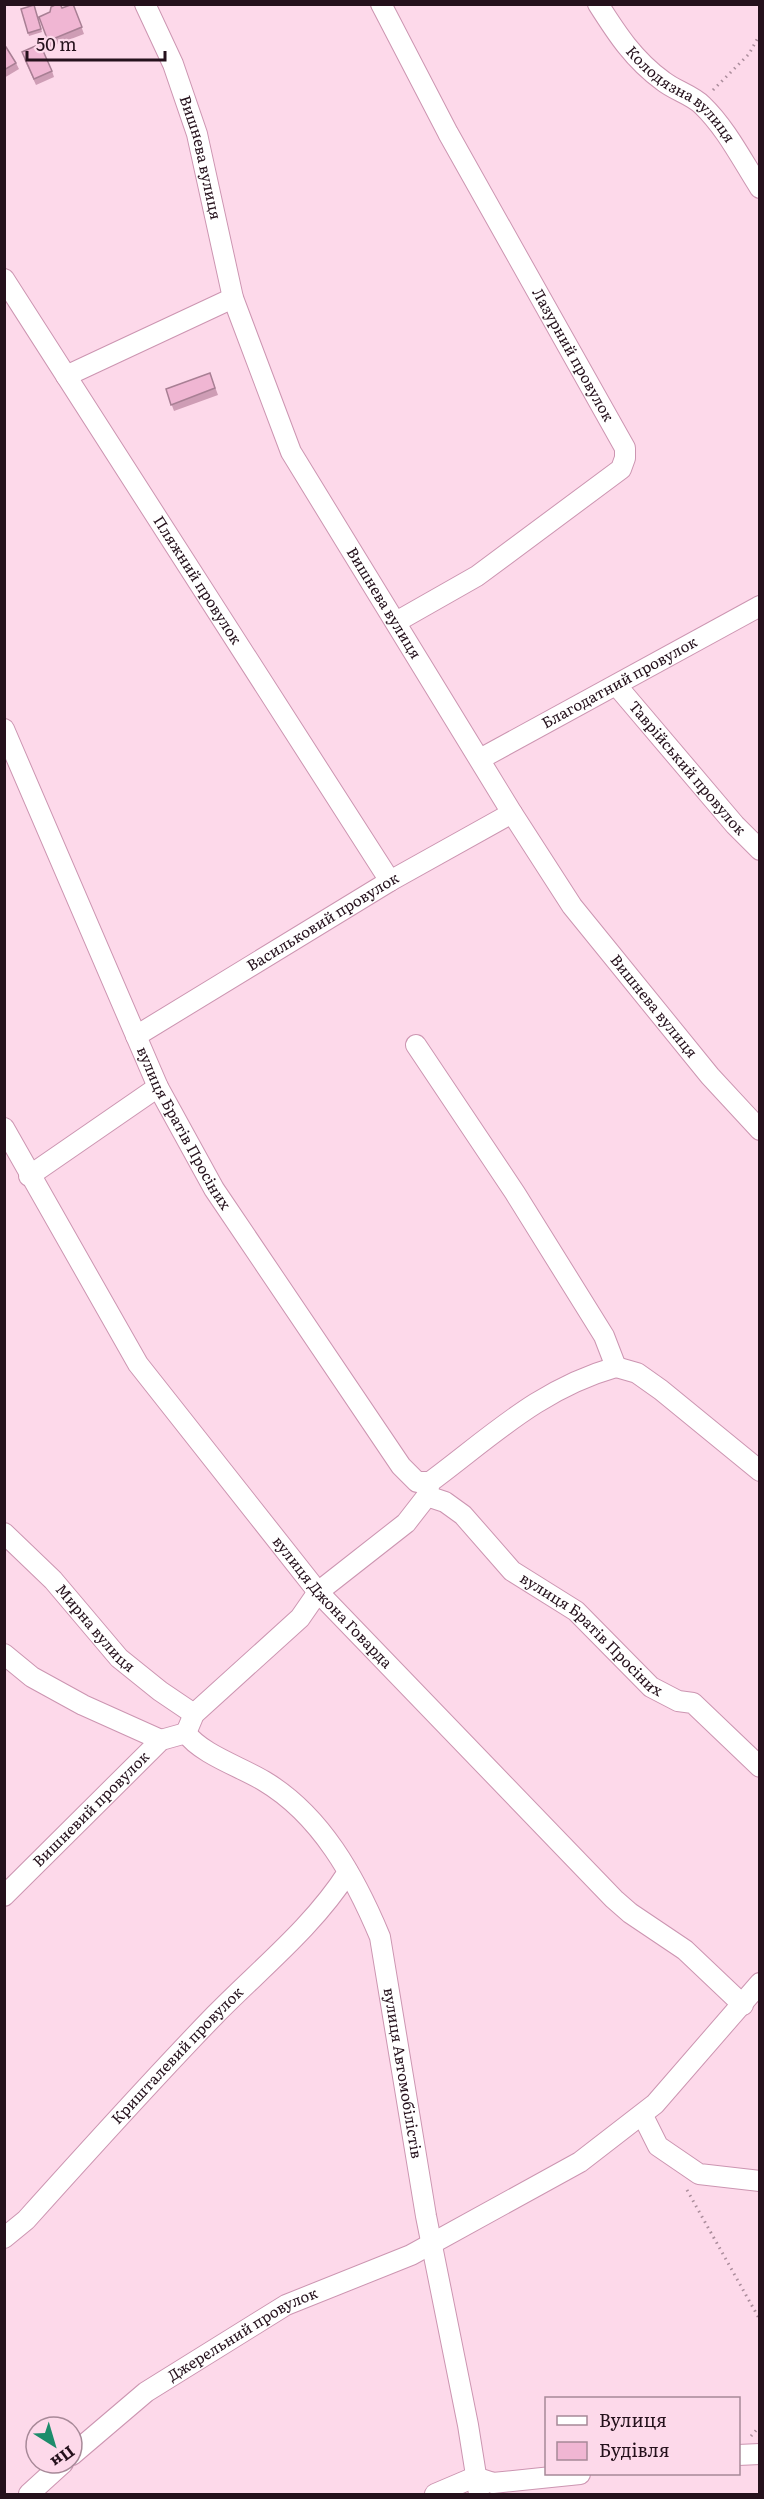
<svg xmlns="http://www.w3.org/2000/svg" width="764" height="2499" font-family="Literata,serif">
<style>
.lines{fill:none;stroke-linecap:round;stroke-linejoin:round}
.minor-casing{stroke:#cc95b1;stroke-width:22}
.path{stroke:#aa8c9b;stroke-width:3;stroke-dasharray:1.5 4.5;stroke-linecap:butt}
.minor{stroke:#fff;stroke-width:20}
.wall{fill:#ce9db5}
.building{fill:#f0b6d3;stroke:#a87f94;stroke-width:1.5}
.labels{text-anchor:middle;stroke-width:6;stroke-linejoin:round;paint-order:stroke}
.street-label{font-size:15px;fill:#25111c;stroke:#fdd9ea}
</style>
<rect width="100%" height="100%" fill="#fdd9ea"/>
<g class="lines">
<defs>
<g id="minor">
<path id="s1" d="M145,4l28,60 24,70 36,164 58,154 221,361 60,93 138,170 50,54"/>
<path id="s2" d="M381,4l67,129 177,315v10l-4,11 -144,107 -81,46"/>
<path id="s3" d="M598,4c19,30 36,56 65,77 11,9 29,14 39,24 24,23 40,55 58,83"/>
<path id="s4" d="M4,279l386,602"/>
<path d="M66,376l167,-78"/>
<path id="s5" d="M617,686l118,139 25,25"/>
<path id="s6" d="M4,729l154,358 56,102 187,277 16,16h13"/>
<path id="s7" d="M480,759l280,-153"/>
<path id="s8" d="M136,1036l254,-155 122,-68"/>
<path d="M416,1045l99,148 89,143 12,31"/>
<path id="s9" d="M4,1128l134,236 180,228 296,307 16,14 55,37 58,55"/>
<path d="M29,1176l129,-89"/>
<path d="M616,1367l21,6 24,17 99,81"/>
<path id="s10" d="M427,1496l18,6 18,13 49,56 64,40 75,76 27,14 15,2 67,64"/>
<path id="s11" d="M4,1533l49,47 66,78 41,33 34,23"/>
<path d="M4,1654l28,23 51,28 78,35"/>
<path id="s12" d="M186,1733c15,21 55,34 78,48 57,34 91,96 116,156l46,279 42,209 11,69"/>
<path d="M186,1733l8,-19 106,-96 18,-26 88,-69 21,-27 3,-14c62,-46 109,-93 186,-115"/>
<path id="s13" d="M4,1896l157,-156 25,-7"/>
<path d="M643,2116l15,30 41,28 61,7"/>
<path id="s14" d="M4,2238l22,-18c62,-69 124,-138 189,-205 45,-46 98,-88 133,-143"/>
<path id="s15" d="M72,2455l74,-63 140,-87 125,-50 169,-93 75,-58 105,-121"/>
<path d="M738,2455l22,-1"/>
<path d="M29,2494l34,-31"/>
<path d="M435,2494l40,-17 18,6 87,-9"/>
</g>
</defs>
<use href="#minor" class="minor-casing"/>
<path class="path" d="M713,90l36,-36 11,-20
M687,2190l73,130
M751,2436l9,-10"/>
<use href="#minor" class="minor"/>
</g>
<path class="wall" d="M73,4l11,30 -34,13 -11,-30z
M34,5l8,27 -13,4 -8,-27z
M4,48l12,15 3,6 -15,9z
M24,59l28,12 2,6 -18,8z
M210,373l8,22 -44,16 -8,-22z"/>
<path class="building" d="M57,4h3l2,4 11,-4 9,23 -34,14 -9,-24 11,-5 1,-5z
M34,5l7,24 -13,4 -7,-24z
M40,44l12,27 -18,8 -12,-27z
M6,47l10,16 -12,7v-22z
M210,373l5,15 -44,17 -5,-16z"/>
<g class="labels">
<g class="street-label">
<text dy="5" stroke="none"><textPath href="#s3" startOffset="124">Колодязна вулиця</textPath></text>
<text dy="5" stroke="none"><textPath href="#s1" startOffset="164">Вишнева вулиця</textPath></text>
<text dy="5" stroke="none"><textPath href="#s2" startOffset="400">Лазурний провулок</textPath></text>
<text dy="5" stroke="none"><textPath href="#s4" startOffset="358">Пляжний провулок</textPath></text>
<text dy="5" stroke="none"><textPath href="#s1" startOffset="650">Вишнева вулиця</textPath></text>
<text dy="5" stroke="none"><textPath href="#s7" startOffset="159">Благодатний провулок</textPath></text>
<text dy="5" stroke="none"><textPath href="#s5" startOffset="108">Таврійський провулок</textPath></text>
<text dy="5" stroke="none"><textPath href="#s8" startOffset="219">Васильковий провулок</textPath></text>
<text dy="5" stroke="none"><textPath href="#s1" startOffset="1136">Вишнева вулиця</textPath></text>
<text dy="5" stroke="none"><textPath href="#s6" startOffset="438">вулиця Братів Просіних</textPath></text>
<text dy="5" stroke="none"><textPath href="#s9" startOffset="579">вулиця Джона Говарда</textPath></text>
<text dy="5" stroke="none"><textPath href="#s11" startOffset="132">Мирна вулиця</textPath></text>
<text dy="5" stroke="none"><textPath href="#s10" startOffset="218">вулиця Братів Просіних</textPath></text>
<text dy="5" stroke="none"><textPath href="#s13" startOffset="123">Вишневий провулок</textPath></text>
<text dy="5" stroke="none"><textPath href="#s14" startOffset="252">Кришталевий провулок</textPath></text>
<text dy="5" stroke="none"><textPath href="#s12" startOffset="428">вулиця Автомобілістів</textPath></text>
<text dy="5" stroke="none"><textPath href="#s15" startOffset="210">Джерельний провулок</textPath></text>
</g>
</g>
<rect width="764" height="2499" fill="none" stroke="#25111c" stroke-width="12"/>
<rect x="545" y="2397" width="195" height="78" fill="#fdd9ea" stroke="#a78998" stroke-width="1.5"/>
<rect x="557" y="2416" width="30" height="9" fill="#ffffff" stroke="#a78998" stroke-width="1.5"/>
<text x="599" y="2427" font-size="18" fill="#25111c">Вулиця</text>
<rect x="557" y="2442" width="30" height="18" fill="#f0b6d3" stroke="#a78998" stroke-width="1.5"/>
<text x="599" y="2457" font-size="18" fill="#25111c">Будівля</text>
<g transform="translate(54 2445) rotate(143)"><circle r="28" fill="#fdd9ea" stroke="#a78998" stroke-width="1.5"/>
<path d="M0-4.5L10 22L0 15L-10 22Z" fill="#1d8c6b"/>
<text y="-9" font-size="16" font-weight="bold" text-anchor="middle" fill="#25111c">Пн</text>
</g>
<path d="M27 51v9h138v-9" fill="none" stroke="#25111c" stroke-width="3"/>
<text x="36" y="51" font-size="18" fill="#25111c" stroke="#fdd9ea" stroke-width="4.5" paint-order="stroke">50 m</text>
</svg>
